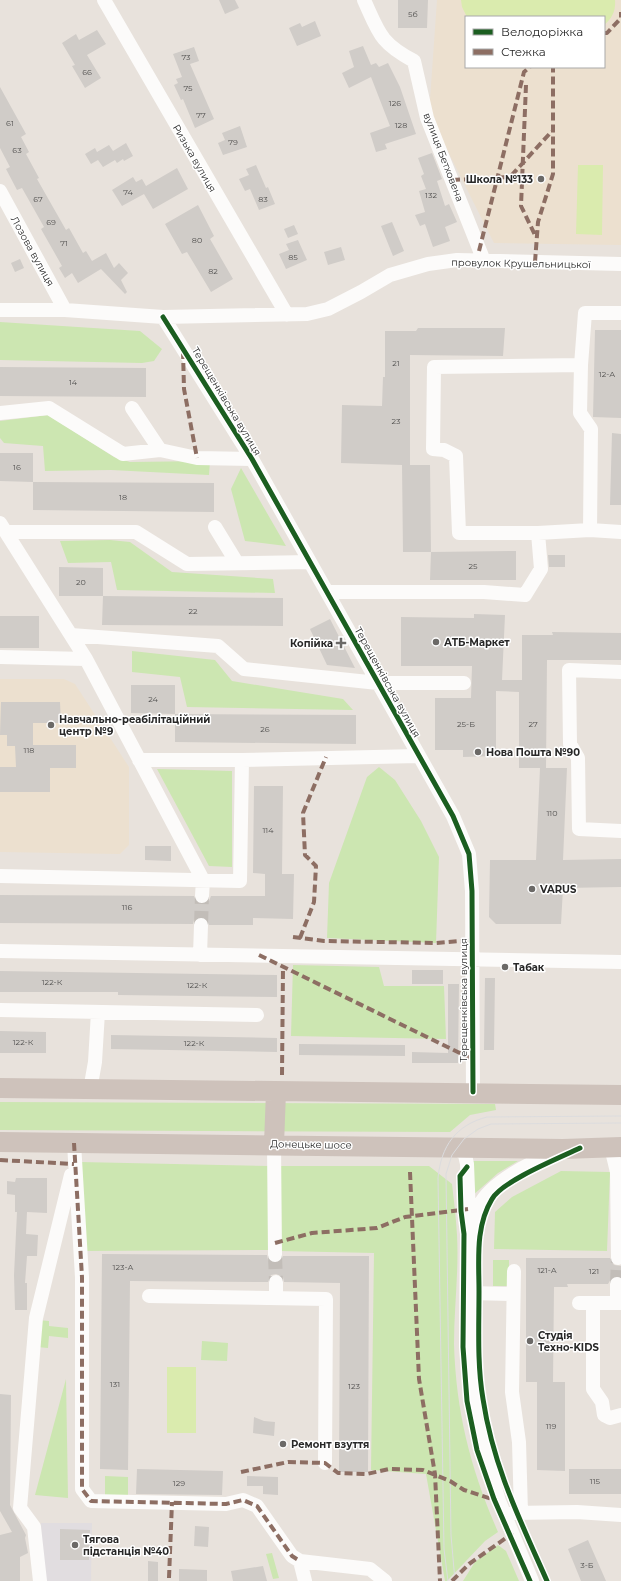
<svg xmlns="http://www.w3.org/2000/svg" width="621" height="1581" font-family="Montserrat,sans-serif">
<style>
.industrial{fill:#e1dde0}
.education{fill:#ece0cf;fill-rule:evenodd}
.green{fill:#cce6b1}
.pitch{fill:#daebae}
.building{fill:#d0ccc8}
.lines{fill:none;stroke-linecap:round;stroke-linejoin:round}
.minor-tunnel{stroke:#c2bdb8;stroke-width:14;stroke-dasharray:14 7;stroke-linecap:butt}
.minor{stroke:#fcfbfa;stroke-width:14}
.highway{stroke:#cec2bb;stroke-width:20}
.tram{stroke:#dcdcde;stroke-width:1}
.quiet{stroke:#8d6e63;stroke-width:4;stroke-dasharray:8 4;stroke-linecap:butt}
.cycleway-casing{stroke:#fff;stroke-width:8}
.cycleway{stroke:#1b5e20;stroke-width:5}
.poi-dot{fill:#6b6967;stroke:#fff;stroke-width:1.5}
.labels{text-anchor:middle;stroke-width:3;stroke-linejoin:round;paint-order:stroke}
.number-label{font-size:8px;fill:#535251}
.street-label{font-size:10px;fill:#282828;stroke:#fff}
.poi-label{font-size:10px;font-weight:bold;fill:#282828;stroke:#fff;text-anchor:start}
</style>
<rect width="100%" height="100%" fill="#e8e2dc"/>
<path class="industrial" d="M41,1523h51l-1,58h-48z"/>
<path class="education" d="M437,0h184v245l-127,-2 -65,-129zM466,17h138v50h-138z
M0,679h64l11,5 54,83v78l-9,9 -120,-2z"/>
<path class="green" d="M0,322l140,9 22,18 -8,12 -12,2 -142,-3z
M48,415l66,42 16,5 80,-1 -1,14 -98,-5 -66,1 -2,-25 -39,-3 -4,-5v-17z
M241,468l45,78 -41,-5 -14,-52z
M110,540l20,2 42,30 101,7 2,14 -158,-3 -6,-28 -43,1 -8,-22z
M132,651l83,9 17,21 111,18 10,11 -166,-3 -7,-30 -48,-5z
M379,767l16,13 26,41 18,36 -3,86 -109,-5 2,-55 38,-106z
M157,769l75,2v96l-23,-1z
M293,965l86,2 5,19h60l2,53 -155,-3z
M0,1102l495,2 1,6 -26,5 -20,17 -450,-2z
M472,1161h46l-20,12 -26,23z
M80,1162l190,4 1,84 -185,1z
M277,1166h152l23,18c2,17 4,34 5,51 2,36 -3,73 -3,109 2,69 17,126 44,188l-13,9 -38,40h-2l-19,-107 -55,-4 3,-217 -95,-2z
M561,1171l49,1 -3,79 -113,-2 1,-37 17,-15z
M493,1260h16v26h-16z
M38,1320l11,1v5l19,2v10l-19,-2 -1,12 -11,-1z
M202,1341l26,2 -1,18 -26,-1z
M66,1379l2,119 -33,-3z
M105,1476l23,1v19l-23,-1z
M498,1545l8,6 13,30h-56l12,-19z
M272,1553l7,25 -6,1 -7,-25z"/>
<path class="pitch" d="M461,0h154c1,10 -3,19 -11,25v-8h-137l-5,-10z
M578,165h25l-1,70 -26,-1z
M167,1367h29v66h-29z"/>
<path class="building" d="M219,0h16l4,8 -14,6z
M398,0h30l-1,28h-29z
M315,21l6,15 -24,10 -8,-18 11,-5 2,4z
M97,30l9,14 -19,11 14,23 -16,10 -13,-22 3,-1 -13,-22 14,-9 3,6z
M363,46l8,19 5,-2 3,4 9,-4 12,24 16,47 -31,10 2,5 -11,3 -6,-19 20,-7 -19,-49 -22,11 -7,-15 12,-6 -5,-16z
M194,47l5,14 -9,3 24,55 -19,9 -12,-29 -2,1 -7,-15 4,-2 -2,-4 6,-2 -9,-23z
M0,87l26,47 -5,3 8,15 -3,2 13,24 -2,1 29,51 3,-2 14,25 3,-2 6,10 14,-8 8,15 5,-5 9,10 -7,7 6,12 -2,2 -24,-25 -23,14 -6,-10 -7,5 -6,-10 3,-2 -21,-37 3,-2 -22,-39 -5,2 -11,-21 4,-2 -10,-19z
M240,126l7,21 -24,8 -5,-12 7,-3 -3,-7z
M126,143l7,13 -9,5 -1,-2 -6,4 -2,-3 -12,7 -5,-7 -7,4 -6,-10 10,-6 2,4 12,-7 4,6z
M432,153l10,26 -5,2 8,25 4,-2 8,18 -12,5 5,14 -17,6 -8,-23 -5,2 -5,-11 10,-3 -6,-21 7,-2 -5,-13 3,-2 -6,-16z
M256,165l10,23 2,-1 7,17 -16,6 -9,-21 -5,2 -6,-12 10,-4 -3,-6z
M177,168l11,21 -35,20 -9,-15 -22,12 -10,-16 21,-13 3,5 6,-3 4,7z
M198,205l16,31 -4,3 23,40 -22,13 -24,-40 -5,2 -17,-30z
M392,222l12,29 -11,5 -12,-30z
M294,225l4,9 -10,4 -4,-9z
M298,240l9,20 -21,9 -7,-15 10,-4 -3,-6z
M341,247l4,13 -17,5 -4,-13z
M20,259l4,9 -9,4 -4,-9z
M418,328h87l-2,28 -93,-1v110h20l1,87h-28l-1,-87 -61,-2 1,-58 40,1 1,-29h2v-46h31z
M595,330h26v88l-28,-1z
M0,367l146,1v29l-146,-1z
M612,433l9,1v71h-11z
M0,453h33v29l-33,-1z
M33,482l181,1v29l-181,-2z
M516,551v29h-86l1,-28z
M548,555h17v12h-16z
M59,567l44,1v28h-44z
M103,596l180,2v28l-181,-1z
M474,614l31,1 -3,65h20v-45h31l-1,-3 69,1v27h-74l-1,108h21l-4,92 58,-1v28l-58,1 -2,36h-65l-7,-7 1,-57h46l4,-92h-21v-76l-23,-1v65l-33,1v-7h-28v-52h36l1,-32h-71v-49l73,1z
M0,616h39v32h-39z
M330,619l25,49 -28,-3 -17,-36z
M131,685h44v29l-44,-1z
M1,702h59l1,21h-28v22h43v23h-26v24h-50v-25h16l-1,-21h-8v-11h-7z
M175,714l181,1v29l-181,-2z
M254,786h29l-1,88h12l-1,45 -40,-1v7h-44l-3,-7 -5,-1 -7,3 -1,4 -193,-1v-28l194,1 3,7 5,1 7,-3 2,-5h54v-22l-12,-1z
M145,846h26v15l-26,-1z
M412,970h31v14h-31z
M0,971l277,4v22l-159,-2v-3h-118z
M485,978h10l-1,72h-10z
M448,984h11l-1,79h-46v-11l36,1z
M0,1031l46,1v21h-46z
M111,1035l166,3v14l-166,-3z
M299,1044l106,1v11l-106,-1z
M16,1178h31v35l-20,-1 -1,22 12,1 -1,21h-10l-2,27h2v27h-12l-1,-35 3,-63h-2v-17l-8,-1v-13l8,1z
M102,1254l165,1 1,5 7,3 5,-1 3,-6h86l-1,216h-29l1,-189 -56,-1 -1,-5 -7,-3 -5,1 -3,7 -138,-1 -2,189 -28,-1z
M526,1258h84l4,7 7,1v11h-9l-4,7h-41l1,3h-14l-1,95h12v89l-28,-1v-88h-11z
M0,1394l11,1 -1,110 16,30 -1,3 3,15 -8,4v24h-20v-46l12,-3 -12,-21z
M254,1417l10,4 11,1 -1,14 -21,-3z
M137,1469l86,2 -1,24 -86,-1z
M569,1469h52v25h-52z
M247,1476l31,1v18l-15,-1v-8h-16z
M195,1526l14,1 -1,20 -14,-1z
M60,1529l30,1 -1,30h-29z
M588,1540l18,41h-25l-13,-32z
M148,1561l10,1v19h-10z
M263,1566l4,15h-34l-2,-10z
M179,1569l28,1v11h-28z"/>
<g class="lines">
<path class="minor-tunnel" d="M201,925l1,-29
M275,1255l1,27
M617,1284l1,-26"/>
<path class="minor" d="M104,0l183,315
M364,0c15,33 16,43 50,61l13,57 57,143
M0,191l65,119
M0,310h65l98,7 144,-3 21,-5 33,-17 29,-17 38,-11 29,-4 164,4
M163,317l89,142 201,357 16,38 3,37 1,201
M581,365l4,-52h36
M132,408l28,42
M0,413l49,-5 74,46 37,-4 37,8 55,1
M0,523l86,136 117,221 -1,16
M215,527l22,36
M590,530l31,2
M6,532h130l51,32 123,-2
M328,592h156l41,3 16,-26 -3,-36h-79l-3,-77 -12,-6 -11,-1 1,-82 147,-2 -1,48 11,16 -1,101 -52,3
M71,635l147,11 26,23 134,14h86
M0,657l86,2
M621,672l-52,-2 1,74 8,14 1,71 42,2
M139,760h103l176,-4
M0,876l240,5 2,-121
M0,951l621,11
M200,955l1,-30
M0,1010l257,5
M90,1090l5,-28 3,-50
M74,1143l8,134v212l9,12 135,3 17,-4 14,6 35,50 8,5 70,8 15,12
M274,1144l1,111
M457,1147l8,8 2,9 3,77v130l5,48 24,82 33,80
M611,1147l6,25 1,86
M473,1227c2,-7 3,-14 6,-21 12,-25 54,-44 78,-55
M514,1271l-2,121 7,50 2,71
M470,1293l43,1
M149,1296l177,3 -1,164
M276,1298v-16
M579,1303h42
M593,1303v86l9,13 2,13 6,3 11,-3
M617,1303v-19
M513,1513l64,-1 44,3
M300,1561l5,20
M40,1581l-6,-54 -14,-19 16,-190 35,-143"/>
<path class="highway" d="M0,1088l621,7
M0,1142l563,7 58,-2
M274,1144l2,-52"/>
<path class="tram" d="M448,1581l-4,-32 -6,-371c3,-32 18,-53 49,-61l134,-1
M455,1581l-4,-46 -5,-361 6,-19 12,-16 14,-10 13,-5 130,-1"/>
<path class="quiet" d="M604,33h3l14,-15v-6
M526,85l-5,121 15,31
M452,180l58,-3 43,-47
M479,251l45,-179 6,-5
M535,262l3,-40 15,-48v-107
M183,351l1,38 13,69
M293,937l31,4 112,2 36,-3
M300,938l14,-36 2,-36 -11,-11 -2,-42 23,-56
M259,955l213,104
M282,1075l1,-107
M74,1143l8,134v212l9,12 135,3 17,-4 14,6 35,50 8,5
M0,1160l74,4
M410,1172l9,207 16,95 5,107
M275,1243l37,-10 65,-5 28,-11 63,-8
M241,1472l47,-10 37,1 13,10 29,1 22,-5 34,1 27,11 14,9 31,10
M169,1578l3,-76
M452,1581l17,-17 44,-31"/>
<defs>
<path id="cycleway" d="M163,317l89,142 201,357 16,38 3,37 1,201
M467,1167l-7,9 1,35 3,23 -1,113 4,54 10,49 17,49 36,82
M547,1581c-27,-61 -54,-115 -64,-182 -6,-35 -4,-72 -4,-108 0,-31 -4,-64 13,-92 10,-18 67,-41 88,-51"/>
</defs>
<use href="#cycleway" class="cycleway-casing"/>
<use href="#cycleway" class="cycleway"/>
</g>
<g class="poi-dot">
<circle cx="541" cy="179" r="4"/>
<circle cx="436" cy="642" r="4"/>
<path d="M339 637h4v4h4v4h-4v4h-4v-4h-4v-4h4z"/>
<circle cx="51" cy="725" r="4"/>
<circle cx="478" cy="752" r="4"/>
<circle cx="532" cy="889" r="4"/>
<circle cx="505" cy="967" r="4"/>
<circle cx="530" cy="1341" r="4"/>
<circle cx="283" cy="1444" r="4"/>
<circle cx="75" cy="1545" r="4"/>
</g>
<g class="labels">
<g class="number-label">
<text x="413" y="17">5б</text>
<text x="186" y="60">73</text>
<text x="87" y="75">66</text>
<text x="188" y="91">75</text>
<text x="395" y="106">126</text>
<text x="201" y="118">77</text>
<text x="10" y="126">61</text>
<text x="401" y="128">128</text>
<text x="233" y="145">79</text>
<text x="17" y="153">63</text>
<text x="128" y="195">74</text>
<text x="431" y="198">132</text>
<text x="38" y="202">67</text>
<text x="263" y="202">83</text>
<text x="51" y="225">69</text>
<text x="197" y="243">80</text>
<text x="64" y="246">71</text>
<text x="293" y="260">85</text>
<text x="213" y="274">82</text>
<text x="396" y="366">21</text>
<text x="607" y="377">12-А</text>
<text x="73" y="385">14</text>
<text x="396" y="424">23</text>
<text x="17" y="470">16</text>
<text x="123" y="500">18</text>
<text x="473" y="569">25</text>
<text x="81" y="585">20</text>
<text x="193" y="614">22</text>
<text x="153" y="702">24</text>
<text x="466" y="727">25-Б</text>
<text x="533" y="727">27</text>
<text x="265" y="732">26</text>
<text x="29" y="753">118</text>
<text x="552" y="816">110</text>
<text x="268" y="833">114</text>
<text x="127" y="910">116</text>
<text x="52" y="985">122-К</text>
<text x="197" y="988">122-К</text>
<text x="23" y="1045">122-К</text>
<text x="194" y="1046">122-К</text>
<text x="123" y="1270">123-А</text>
<text x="547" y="1273">121-А</text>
<text x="594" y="1274">121</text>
<text x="115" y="1387">131</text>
<text x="354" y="1389">123</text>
<text x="551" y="1429">119</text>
<text x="595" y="1484">115</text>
<text x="179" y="1486">129</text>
<text x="587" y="1568">3-Б</text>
</g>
<g class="street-label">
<text transform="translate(444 157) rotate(69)" y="4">вулиця Бетховена</text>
<text transform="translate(195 158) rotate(60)" y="4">Ризька вулиця</text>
<text transform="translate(33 251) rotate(61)" y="4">Лозова вулиця</text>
<text transform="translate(521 263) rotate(1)" y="4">провулок Крушельницької</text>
<text transform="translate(227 401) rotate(59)" y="4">Терещенківська вулиця</text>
<text transform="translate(388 682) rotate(61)" y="4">Терещенківська вулиця</text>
<text transform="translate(463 1000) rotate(-90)" y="4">Терещенківська вулиця</text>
<text transform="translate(311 1144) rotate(1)" y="4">Донецьке шосе</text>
</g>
<g class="poi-label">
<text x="533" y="183" text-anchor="end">Школа №133</text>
<text x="444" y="646">АТБ-Маркет</text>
<text x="333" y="647" text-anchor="end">Копійка</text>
<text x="59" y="723">Навчально-реабілітаційний<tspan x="59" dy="12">центр №9</tspan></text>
<text x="486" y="756">Нова Пошта №90</text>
<text x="540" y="893">VARUS</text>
<text x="513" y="971">Табак</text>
<text x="538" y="1339">Студія<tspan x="538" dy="12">Техно-KIDS</tspan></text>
<text x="291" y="1448">Ремонт взуття</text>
<text x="83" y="1543">Тягова<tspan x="83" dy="12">пiдстанцiя №40</tspan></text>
</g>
</g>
<rect x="465" y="16" width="140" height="52" fill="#ffffff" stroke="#a9a9a9"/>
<rect x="473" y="29" width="20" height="6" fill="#1b5e20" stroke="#a9a9a9"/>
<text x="501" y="36" font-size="12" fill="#282828">Велодоріжка</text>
<rect x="473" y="49" width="20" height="6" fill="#8d6e63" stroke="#a9a9a9"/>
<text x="501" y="56" font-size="12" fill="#282828">Стежка</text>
</svg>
